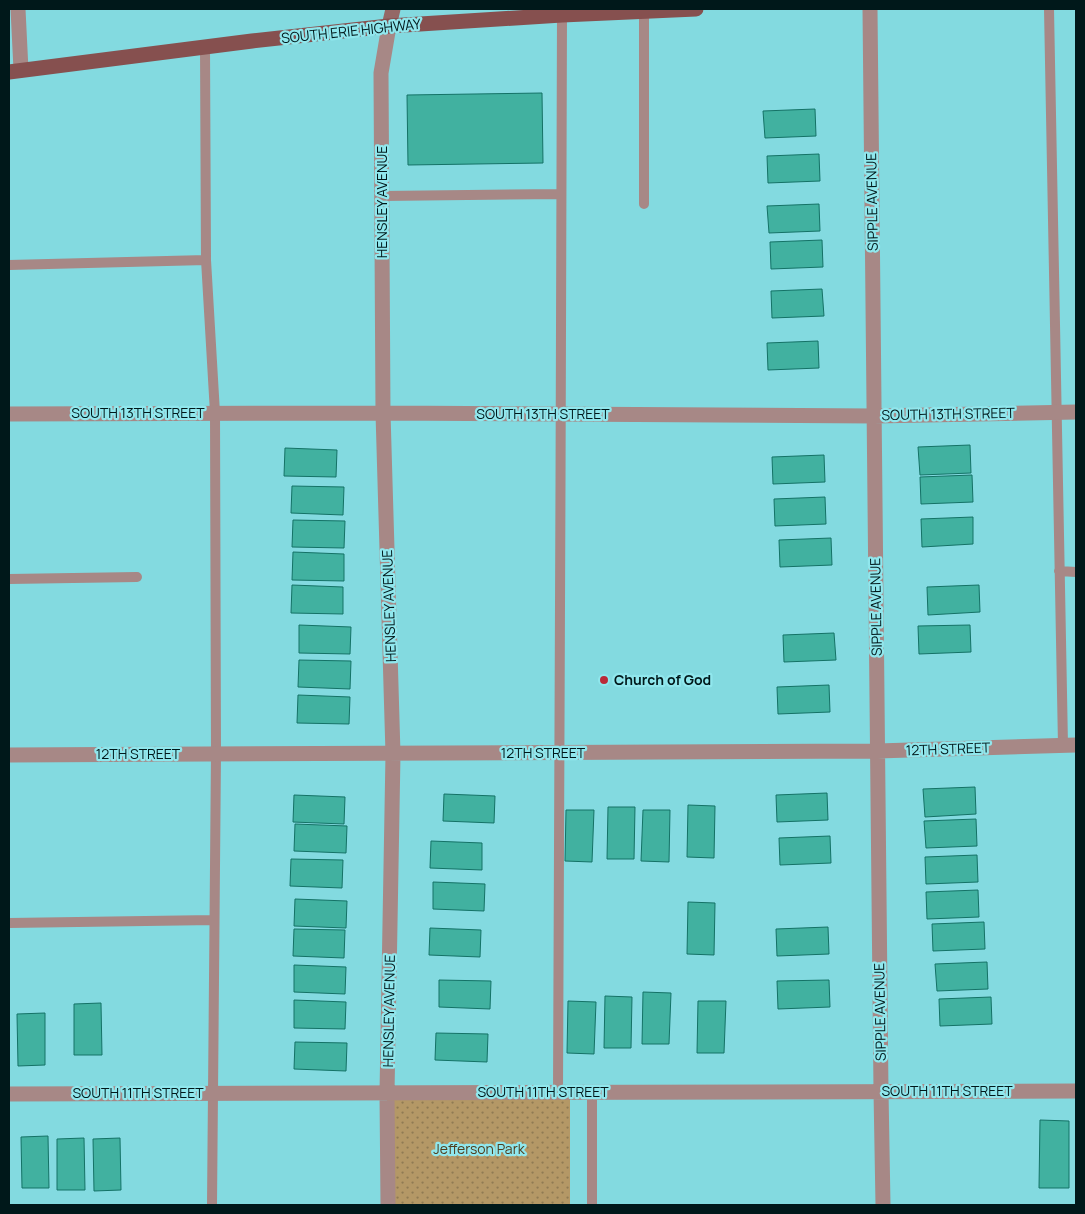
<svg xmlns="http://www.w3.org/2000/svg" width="1085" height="1214" font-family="Manrope,sans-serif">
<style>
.grass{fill:url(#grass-dots)}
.building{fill:#41b1a0;stroke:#147266}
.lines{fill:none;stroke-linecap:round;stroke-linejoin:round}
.lane{stroke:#a78886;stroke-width:10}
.street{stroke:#a78886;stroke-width:15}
.secondary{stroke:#946866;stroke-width:15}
.primary{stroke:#86504f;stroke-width:15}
.poi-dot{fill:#ba2938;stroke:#90e7ed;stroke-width:2}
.labels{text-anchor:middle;stroke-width:4.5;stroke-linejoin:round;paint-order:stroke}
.street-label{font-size:14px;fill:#00181a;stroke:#90e7ed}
.poi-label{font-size:14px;font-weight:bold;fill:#00181a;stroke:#90e7ed;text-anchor:start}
.park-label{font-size:14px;fill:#503e1e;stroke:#90e7ed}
</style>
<defs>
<pattern id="grass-dots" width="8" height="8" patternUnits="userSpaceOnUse" patternTransform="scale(1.25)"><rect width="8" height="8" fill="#b49866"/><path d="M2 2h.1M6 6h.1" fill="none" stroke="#907b53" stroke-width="1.8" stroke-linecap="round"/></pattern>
</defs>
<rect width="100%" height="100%" fill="#83dae0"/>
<path class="grass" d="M570,1092v113h-182l-1,-112z"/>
<path class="building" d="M542,93l1,70 -135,2 -1,-70z
M815,109l1,27 -51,2 -2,-27z
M819,154l1,27 -52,2 -1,-27z
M819,204l1,27 -51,2 -2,-27z
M822,240l1,27 -52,2 -1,-27z
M822,289l2,27 -52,2 -1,-27z
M818,341l1,27 -51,2 -1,-27z
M970,445l1,28 -51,2 -2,-28z
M285,448l52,2 -1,27 -52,-1z
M824,455l1,27 -52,2 -1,-27z
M972,475l1,27 -52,2 -1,-27z
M292,486l52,1 -1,28 -52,-2z
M825,497l1,27 -51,2 -1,-27z
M973,517v27l-51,3 -1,-28z
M293,520l52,1 -1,27 -52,-1z
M831,538l1,27 -52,2 -1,-27z
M293,552l51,2v27l-52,-1z
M292,585l51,2v27l-52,-1z
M979,585l1,27 -52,3 -1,-28z
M299,625l52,2 -1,27 -51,-1z
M970,625l1,27 -52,2 -1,-28z
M834,633l2,27 -52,2 -1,-27z
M299,660l52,1 -1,28 -52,-2z
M829,685l1,27 -52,2 -1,-27z
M298,695l52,2 -1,27 -52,-1z
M975,787l1,27 -51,3 -2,-28z
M827,793l1,27 -51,2 -1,-27z
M444,794l51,2 -1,27 -51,-2z
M294,795l51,2 -1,27 -51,-2z
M688,805l27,1 -1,52 -27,-1z
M608,807h27l-1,52h-27z
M566,810h28l-2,52 -27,-1z
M643,810h27l-1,52 -28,-1z
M976,819l1,27 -51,2 -2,-27z
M295,824l52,2 -1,27 -52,-2z
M830,836l1,27 -51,2 -1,-27z
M431,841l51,2v27l-52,-2z
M977,855l1,27 -52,2 -1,-27z
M291,859l52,1 -1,28 -52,-2z
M433,882l52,2 -1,27 -51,-2z
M978,890l1,27 -52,2 -1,-27z
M295,899l52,2 -1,27 -52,-2z
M688,902l27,1 -1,52 -27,-1z
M984,922l1,27 -52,2 -1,-27z
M828,927l1,27 -52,2 -1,-27z
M430,928l51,2 -1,27 -51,-2z
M294,929l51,1 -1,28 -51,-2z
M987,962l1,27 -51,2 -2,-27z
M294,965l52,2 -1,27 -51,-2z
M439,980l52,1 -1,28 -51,-2z
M829,980l1,27 -52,2 -1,-28z
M643,992l28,1 -2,51h-27z
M605,996l27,1 -1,51h-27z
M991,997l1,27 -52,2 -1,-27z
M294,1000l52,2 -1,27 -51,-1z
M568,1001l28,1 -2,52 -27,-1z
M698,1001h28l-2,52h-27z
M101,1003l1,52h-28v-51z
M45,1013v52l-27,1 -1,-52z
M436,1033l52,1 -1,28 -52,-2z
M295,1042l52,1 -1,28 -52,-2z
M1040,1120l29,1v67h-30z
M48,1136l1,52h-27l-1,-51z
M84,1138l1,52h-28v-51z
M120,1138l1,52 -27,1 -1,-52z"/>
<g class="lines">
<path class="lane" d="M1049,9l14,736
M644,11v193
M205,47l1,213 9,153 1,341 -4,451
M382,196l179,-2
M9,265l197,-5
M1059,571l17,1
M9,579l128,-2
M9,923l205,-3
M558,1092c3,-359 2,-718 4,-1077
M592,1092v113"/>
<path class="street" d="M18,9l3,61
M870,9l11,1082 2,114
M9,414l374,-1 491,3 202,-4
M9,755l868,-4 199,-6
M9,1094l1067,-3
M388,1205l-1,-112 6,-339 -10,-341 -2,-340 8,-47"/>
<path class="secondary" d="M389,26l4,-17"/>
<path class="primary" d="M9,72l243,-31 137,-15 173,-11 134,-6"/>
</g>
<circle class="poi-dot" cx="604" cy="680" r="5"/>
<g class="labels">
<g class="street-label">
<text transform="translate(351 31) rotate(-6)" y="5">SOUTH ERIE HIGHWAY</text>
<text transform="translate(382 202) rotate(-90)" y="5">HENSLEY AVENUE</text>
<text transform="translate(872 202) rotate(-91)" y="5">SIPPLE AVENUE</text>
<text x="138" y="418">SOUTH 13TH STREET</text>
<text x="543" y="419">SOUTH 13TH STREET</text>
<text transform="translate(948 414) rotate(-1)" y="5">SOUTH 13TH STREET</text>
<text transform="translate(389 606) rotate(-92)" y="5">HENSLEY AVENUE</text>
<text transform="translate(876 607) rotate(-91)" y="5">SIPPLE AVENUE</text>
<text transform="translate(948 749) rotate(-2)" y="5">12TH STREET</text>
<text x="543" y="758">12TH STREET</text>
<text x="138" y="759">12TH STREET</text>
<text transform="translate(389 1011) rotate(-89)" y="5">HENSLEY AVENUE</text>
<text transform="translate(880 1012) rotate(-91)" y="5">SIPPLE AVENUE</text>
<text x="947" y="1096">SOUTH 11TH STREET</text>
<text x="543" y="1097">SOUTH 11TH STREET</text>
<text x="138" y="1098">SOUTH 11TH STREET</text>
</g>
<g class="poi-label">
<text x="614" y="685">Church of God</text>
</g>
<g class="park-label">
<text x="479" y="1154">Jefferson Park</text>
</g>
</g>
<rect width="1085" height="1214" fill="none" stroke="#00181a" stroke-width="20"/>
</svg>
